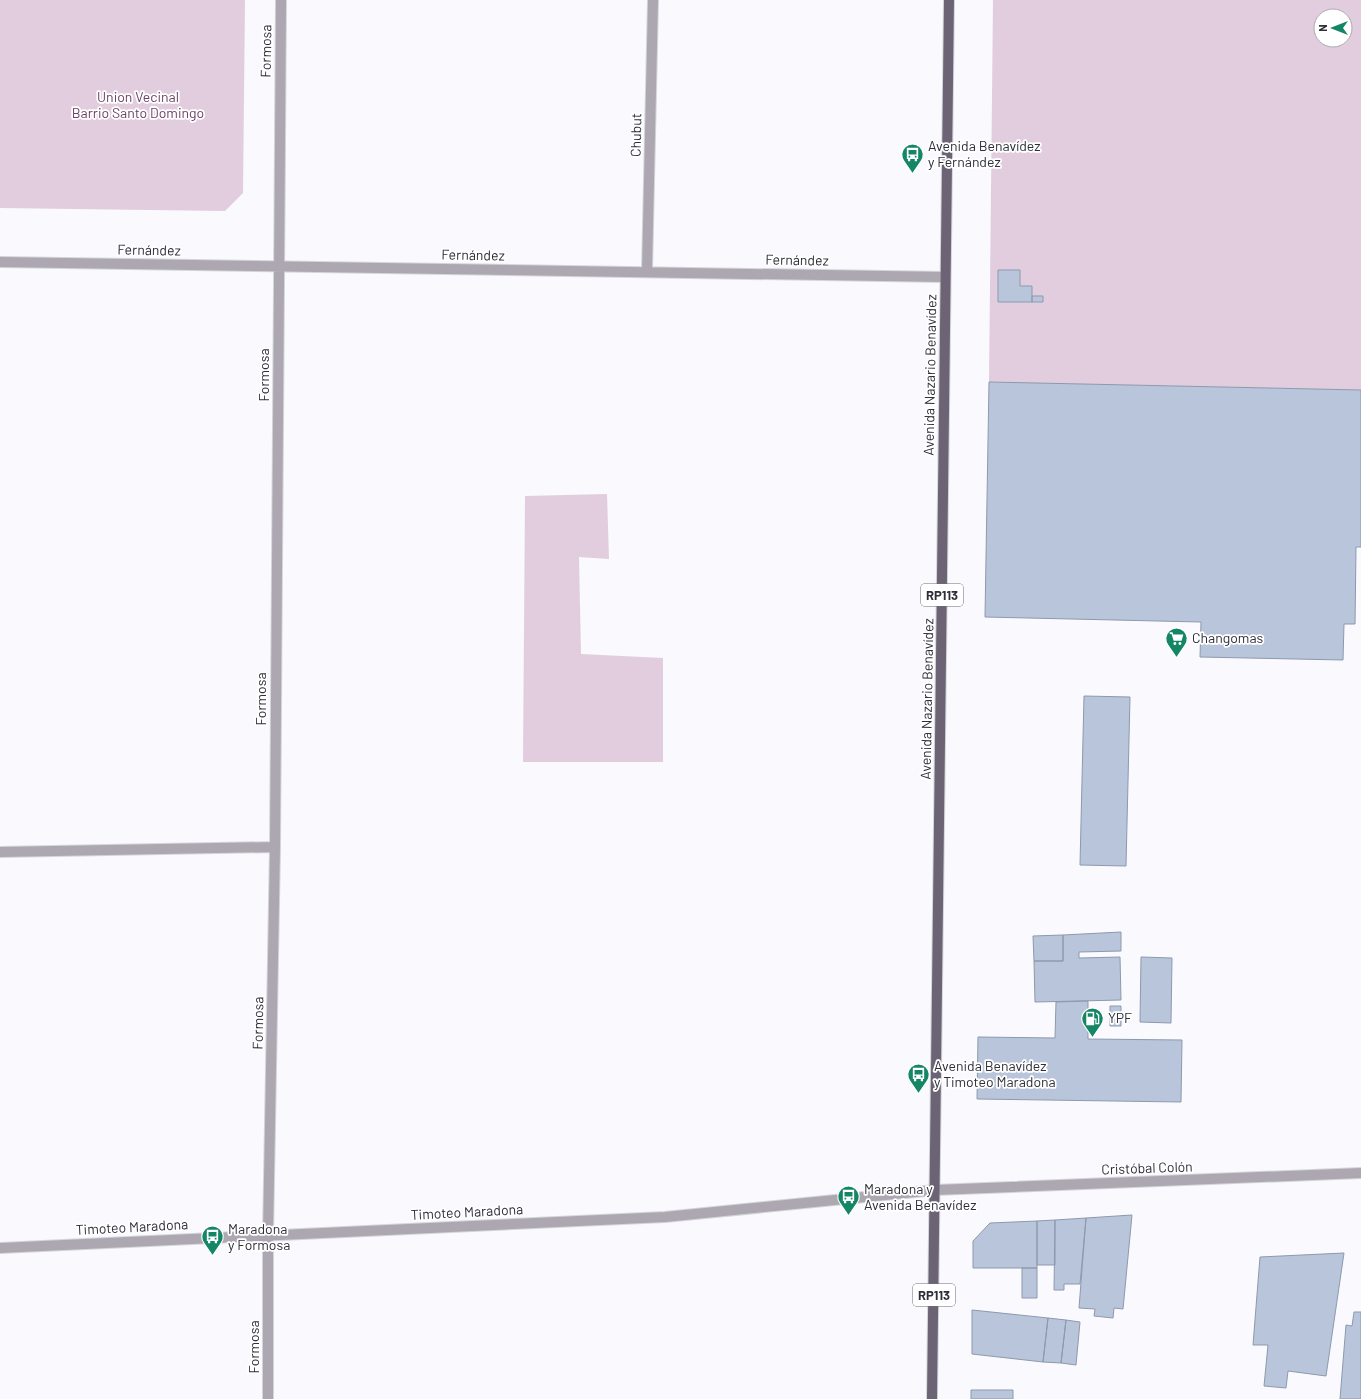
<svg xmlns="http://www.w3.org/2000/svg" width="1361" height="1399" font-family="Barlow,sans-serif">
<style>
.green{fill:#e2cddf;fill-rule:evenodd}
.building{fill:#b9c5da;stroke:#8d99ad}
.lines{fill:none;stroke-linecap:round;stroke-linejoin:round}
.minor-casing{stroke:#d4d5da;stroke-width:12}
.major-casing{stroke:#d4d5da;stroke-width:12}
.minor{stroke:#aca7b1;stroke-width:10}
.major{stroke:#6c6474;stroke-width:10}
.labels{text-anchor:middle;stroke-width:3.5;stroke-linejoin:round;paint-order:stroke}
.shield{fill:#fff;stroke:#6d6d74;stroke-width:1}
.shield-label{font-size:13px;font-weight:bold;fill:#2e2f38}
.street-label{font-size:14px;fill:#2e2f38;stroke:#fff}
.park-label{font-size:14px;fill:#6b4366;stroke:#fff}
.poi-label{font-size:14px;fill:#2e2f38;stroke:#fff;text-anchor:start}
</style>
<rect width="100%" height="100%" fill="#f9f9fe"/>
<path class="green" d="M0,0h245l-2,193 -18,18 -225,-3z
M993,0h368v390l-372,-8zM1321,16h24v24h-24z
M607,494l2,65 -30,-2 2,97 82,4v104h-140l2,-266z"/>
<path class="building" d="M998,270h22v16h12v16h-34z
M1032,296h11v6h-11z
M989,382l372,8v157h-5l-1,77h-11l-1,36 -143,-3 1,-35 -216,-5z
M1084,696l46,1 -4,169 -46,-1z
M1121,932v19l-42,1v6l41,-1 1,43 -86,2 -1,-41h29v-26z
M1063,935v26h-29l-1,-25z
M1141,957l31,1 -1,65 -31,-1z
M1088,1001v38l94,1 -1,62 -204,-3 1,-62 77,1 1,-36z
M1110,1006h11v20h-11z
M1132,1215l-9,94 -9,-1 -1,10 -19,-2 1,-7 -16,-1 7,-90z
M1086,1218l-6,66h-16v6h-10l1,-70z
M1055,1220v45h-18v-44z
M1037,1221v47h-64v-27l17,-18z
M1344,1253l-18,123 -38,-5 -2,17 -22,-2 4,-41h-15l7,-88z
M1022,1268h15v30h-15z
M972,1310l76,8 -5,44 -71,-8z
M1354,1312h7v87h-21l6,-74 6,1z
M1048,1318l18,2 -5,43 -18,-1z
M1066,1320l14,2 -4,43 -15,-2z
M971,1390h42v9h-42z"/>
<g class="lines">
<defs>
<path id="minor" d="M0,262l945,15
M647,271l6,-271
M0,852l275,-5
M0,1248l665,-31 270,-27 426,-17
M268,1399v-164l7,-388 6,-847"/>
<path id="major" d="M932,1399l17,-1399"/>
</defs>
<use href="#minor" class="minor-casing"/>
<use href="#major" class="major-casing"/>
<use href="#minor" class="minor"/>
<use href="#major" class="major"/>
</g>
<defs>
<symbol id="bus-pin" viewBox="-11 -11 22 30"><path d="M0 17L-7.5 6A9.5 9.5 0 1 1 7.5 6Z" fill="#158665" stroke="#fff"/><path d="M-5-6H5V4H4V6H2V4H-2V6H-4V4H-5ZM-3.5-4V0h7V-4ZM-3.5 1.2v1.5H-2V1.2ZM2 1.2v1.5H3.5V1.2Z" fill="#fff"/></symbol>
<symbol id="supermarket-pin" viewBox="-11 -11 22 30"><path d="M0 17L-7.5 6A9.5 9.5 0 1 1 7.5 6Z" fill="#158665" stroke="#fff"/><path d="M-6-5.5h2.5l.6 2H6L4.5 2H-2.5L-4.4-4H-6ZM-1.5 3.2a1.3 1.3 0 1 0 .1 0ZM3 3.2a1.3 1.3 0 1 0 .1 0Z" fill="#fff"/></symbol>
<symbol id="fuel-pin" viewBox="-11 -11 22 30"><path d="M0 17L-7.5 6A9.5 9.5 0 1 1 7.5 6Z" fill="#158665" stroke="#fff"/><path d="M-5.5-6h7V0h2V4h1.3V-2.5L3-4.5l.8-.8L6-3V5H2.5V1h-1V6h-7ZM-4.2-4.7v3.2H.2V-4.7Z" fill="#fff"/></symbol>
</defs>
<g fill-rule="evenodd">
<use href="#bus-pin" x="900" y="142" width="25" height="34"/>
<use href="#supermarket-pin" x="1164" y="626" width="25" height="34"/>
<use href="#fuel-pin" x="1080" y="1006" width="25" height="34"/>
<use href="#bus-pin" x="906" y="1062" width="25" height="34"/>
<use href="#bus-pin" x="836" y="1184" width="25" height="34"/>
<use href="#bus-pin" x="200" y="1224" width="25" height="34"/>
</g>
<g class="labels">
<g class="shield">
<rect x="921" y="584" width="42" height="22" rx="3"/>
<rect x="913" y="1284" width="42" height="22" rx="3"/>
</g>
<g class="shield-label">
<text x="942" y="600">RP113</text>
<text x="934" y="1300">RP113</text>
</g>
<g class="street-label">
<text transform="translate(266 51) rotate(-89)" y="5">Formosa</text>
<text transform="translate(636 135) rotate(-89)" y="5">Chubut</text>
<text transform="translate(149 250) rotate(1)" y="5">Fernández</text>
<text transform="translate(473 255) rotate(1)" y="5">Fernández</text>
<text transform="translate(797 260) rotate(1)" y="5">Fernández</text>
<text transform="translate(264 375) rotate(-90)" y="5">Formosa</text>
<text transform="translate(930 375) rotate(-89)" y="5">Avenida Nazario Benavídez</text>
<text transform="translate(261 699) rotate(-90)" y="5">Formosa</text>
<text transform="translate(927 699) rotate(-89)" y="5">Avenida Nazario Benavídez</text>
<text transform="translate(258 1023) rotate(-89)" y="5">Formosa</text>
<text transform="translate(1147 1168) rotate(-2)" y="5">Cristóbal Colón</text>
<text transform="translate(467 1212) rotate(-3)" y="5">Timoteo Maradona</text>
<text transform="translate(132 1227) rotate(-3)" y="5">Timoteo Maradona</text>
<text transform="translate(254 1347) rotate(-90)" y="5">Formosa</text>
</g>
<g class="park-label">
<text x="138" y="102">Union Vecinal<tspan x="138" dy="16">Barrio Santo Domingo</tspan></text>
</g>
<g class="poi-label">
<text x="928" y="151">Avenida Benavídez<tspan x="928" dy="16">y Fernández</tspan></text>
<text x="1192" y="643">Changomas</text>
<text x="1108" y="1023">YPF</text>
<text x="934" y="1071">Avenida Benavídez<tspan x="934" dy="16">y Timoteo Maradona</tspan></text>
<text x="864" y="1194">Maradona y<tspan x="864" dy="16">Avenida Benavídez</tspan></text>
<text x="228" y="1234">Maradona<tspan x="228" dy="16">y Formosa</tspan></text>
</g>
</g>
<g transform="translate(1333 28) rotate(270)"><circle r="19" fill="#ffffff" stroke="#abacaf"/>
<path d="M0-3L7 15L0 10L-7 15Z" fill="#158665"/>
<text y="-6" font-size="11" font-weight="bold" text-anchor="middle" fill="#2e2f38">N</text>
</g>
</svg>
